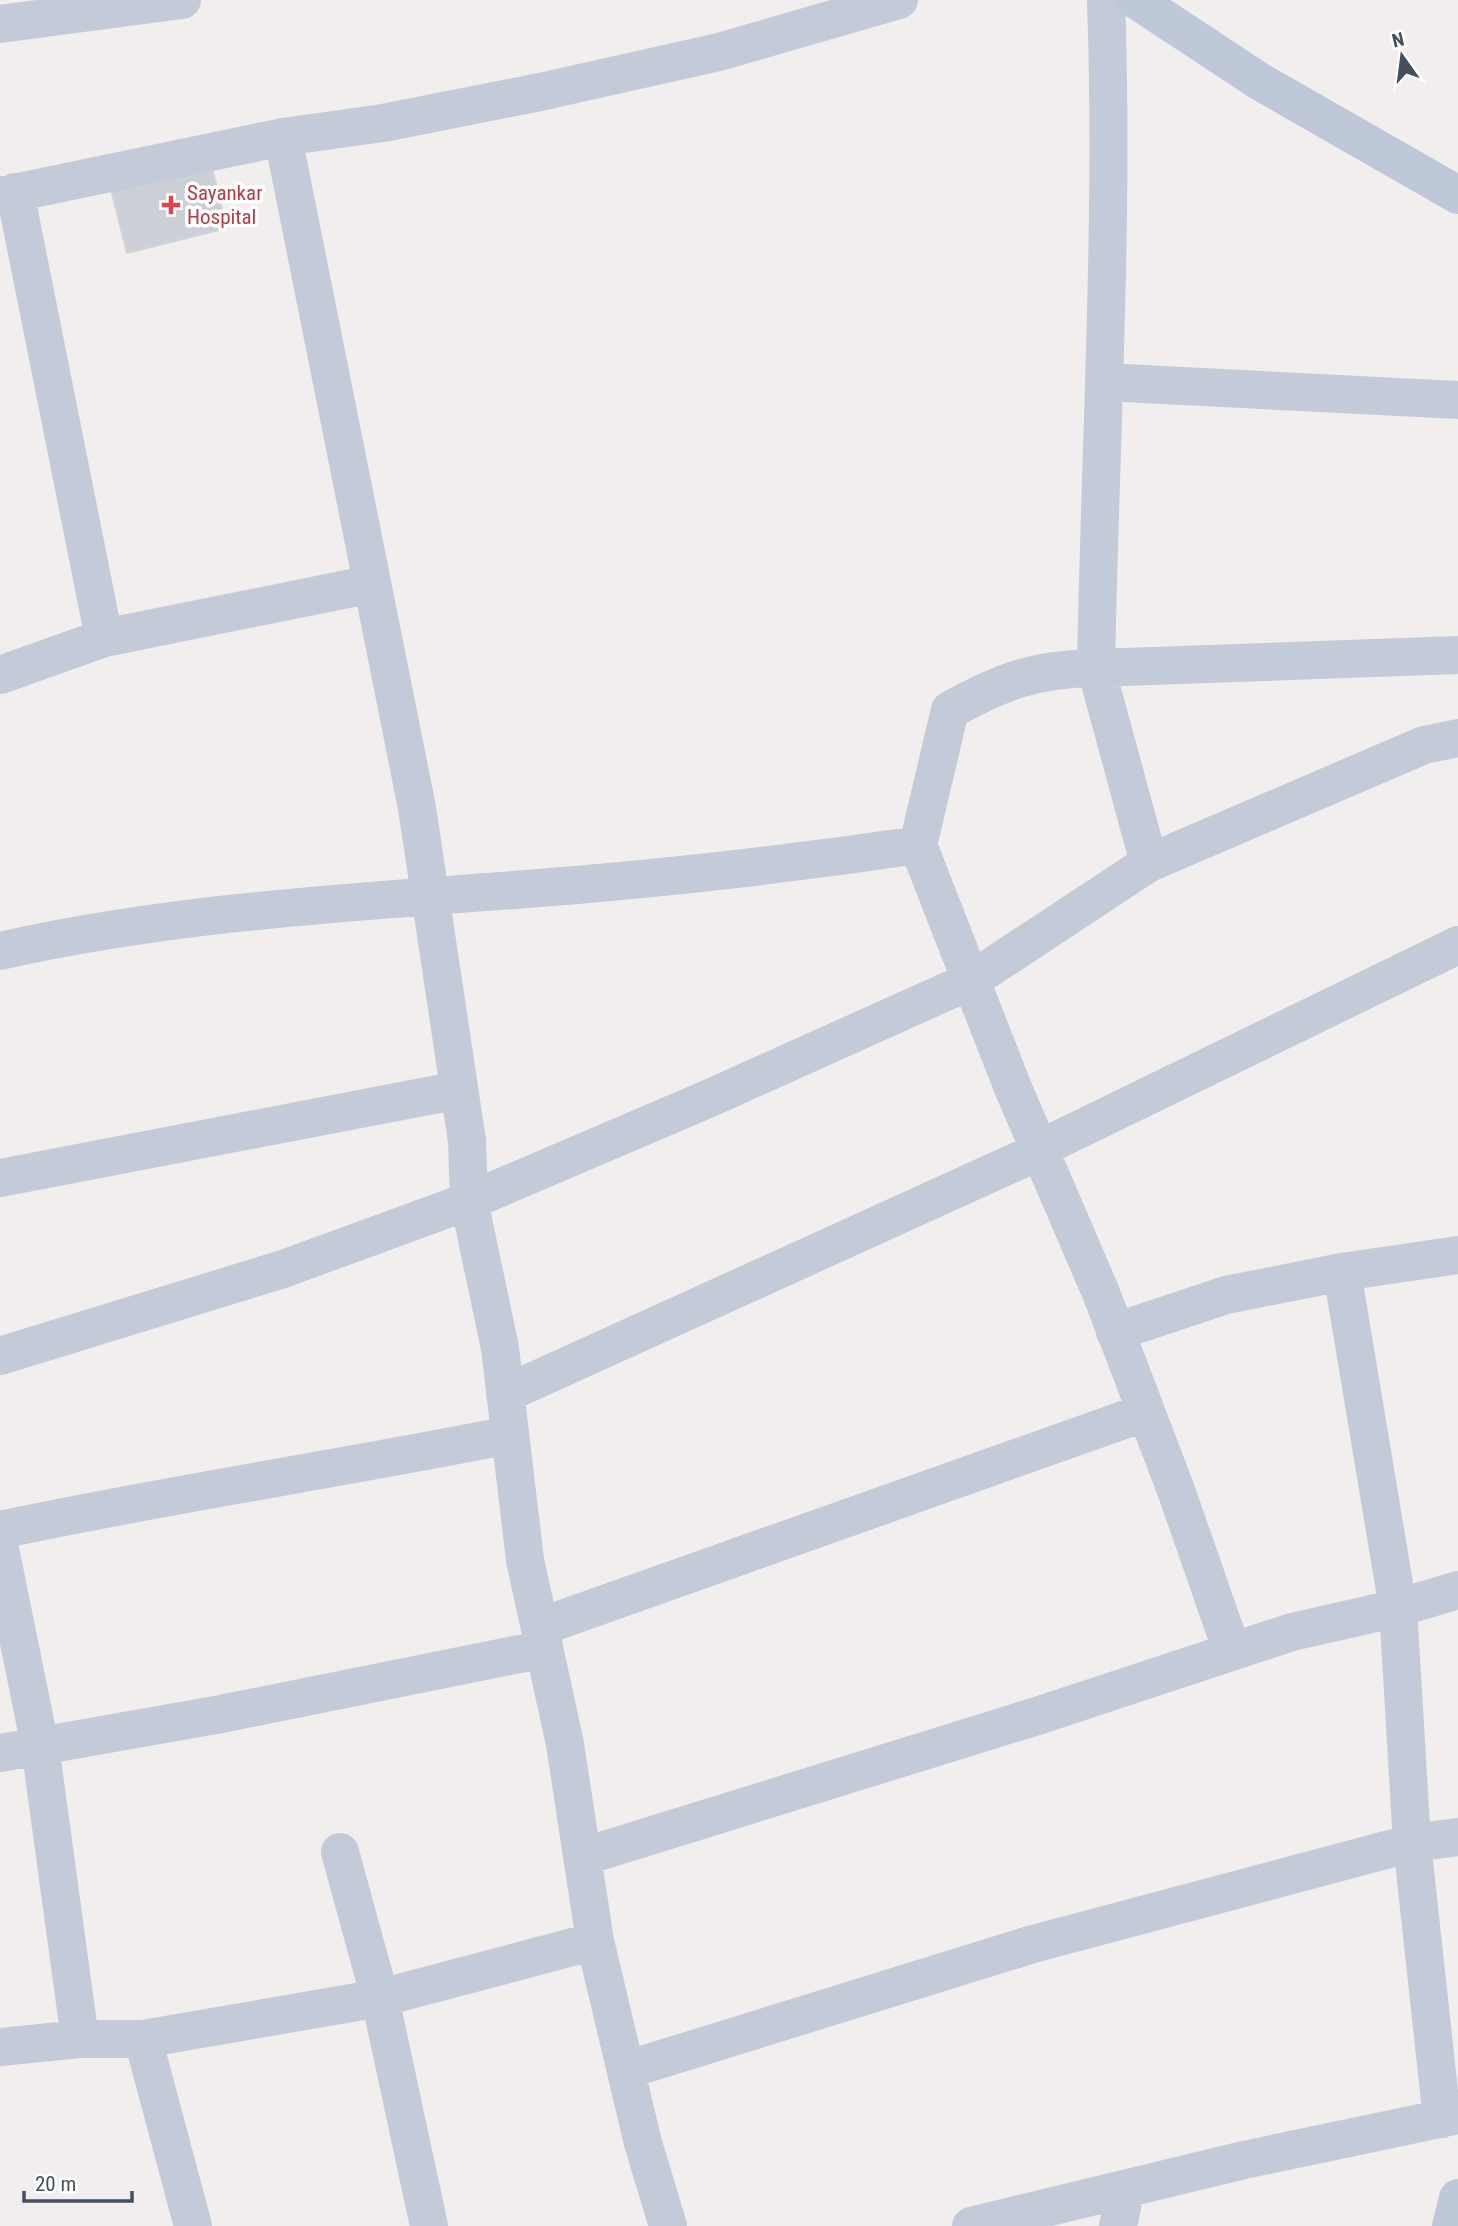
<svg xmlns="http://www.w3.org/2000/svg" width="1458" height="2226" font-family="'Roboto Condensed',sans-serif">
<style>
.building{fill:#cccfd6;stroke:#d1d3da;stroke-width:2}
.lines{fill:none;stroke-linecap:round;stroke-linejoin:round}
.street{stroke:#c2cbd7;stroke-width:38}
.secondary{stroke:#bec8d9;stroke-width:38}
.health-dot{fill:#e0444e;stroke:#fff;stroke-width:2.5}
.labels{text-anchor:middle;stroke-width:7;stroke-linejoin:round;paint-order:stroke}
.health-label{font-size:21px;fill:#be3a42;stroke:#fff;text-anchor:start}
</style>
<rect width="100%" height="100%" fill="#f1eeed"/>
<path class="building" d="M210,160l17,68 -100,25 -17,-68z"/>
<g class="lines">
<path class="street" d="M1106,0c8,223 -6,445 -10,668 -61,1 -93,13 -146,42l-32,135 95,243 88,205 76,200 55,158
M0,24l182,-24
M283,137l134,671 50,333 2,60 31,147 25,212 40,184 30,197 48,202 25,83
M15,192l89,446
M0,196l283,-59 100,-14 157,-31 179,-40 180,-52
M1104,382l354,18
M0,675l104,-37 268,-54
M1149,863l-53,-195 362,-13
M0,951c169,-38 341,-48 514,-61 135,-10 270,-25 404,-45
M1039,1149l419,-204
M0,1178l459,-88
M1115,1332l111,-37 116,-23 116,-17
M0,1356l283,-87 186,-68 241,-103 260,-117 179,-118 275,-118 34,-7
M505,1394l535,-243
M0,1530c169,-36 340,-61 510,-95
M0,1549l40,197 40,293
M540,1627l606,-215
M0,1753l221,-39 323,-65
M340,1852l40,146 49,228
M582,1857l455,-141 255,-84 106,-24 60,-18
M143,2039l50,187
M0,2047l80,-8h63l237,-41 215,-57
M626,2070l407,-126 379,-101 -14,-235 -56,-336
M1442,2119l-30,-276 46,-6
M971,2226l273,-66 214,-45
M1118,2226l8,-37"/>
<path class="secondary" d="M1136,0l123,81 199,114
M1451,2226l7,-28"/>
</g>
<path class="health-dot" d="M167.5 194.5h7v7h7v7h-7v7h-7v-7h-7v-7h7z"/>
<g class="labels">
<g class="health-label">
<text x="187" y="200">Sayankar<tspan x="187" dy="24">Hospital</tspan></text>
</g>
</g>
<g transform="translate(1402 56) rotate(346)" stroke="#ffffff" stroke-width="5" paint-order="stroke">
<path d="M0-5L12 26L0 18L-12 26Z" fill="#444f5d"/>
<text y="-10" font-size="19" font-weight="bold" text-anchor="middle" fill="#444f5d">N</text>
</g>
<path d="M24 2191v10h108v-10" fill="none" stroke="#444f5d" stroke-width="3.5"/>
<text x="35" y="2191" font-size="21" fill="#444f5d" stroke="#ffffff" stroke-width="5" paint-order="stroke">20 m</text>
</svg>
